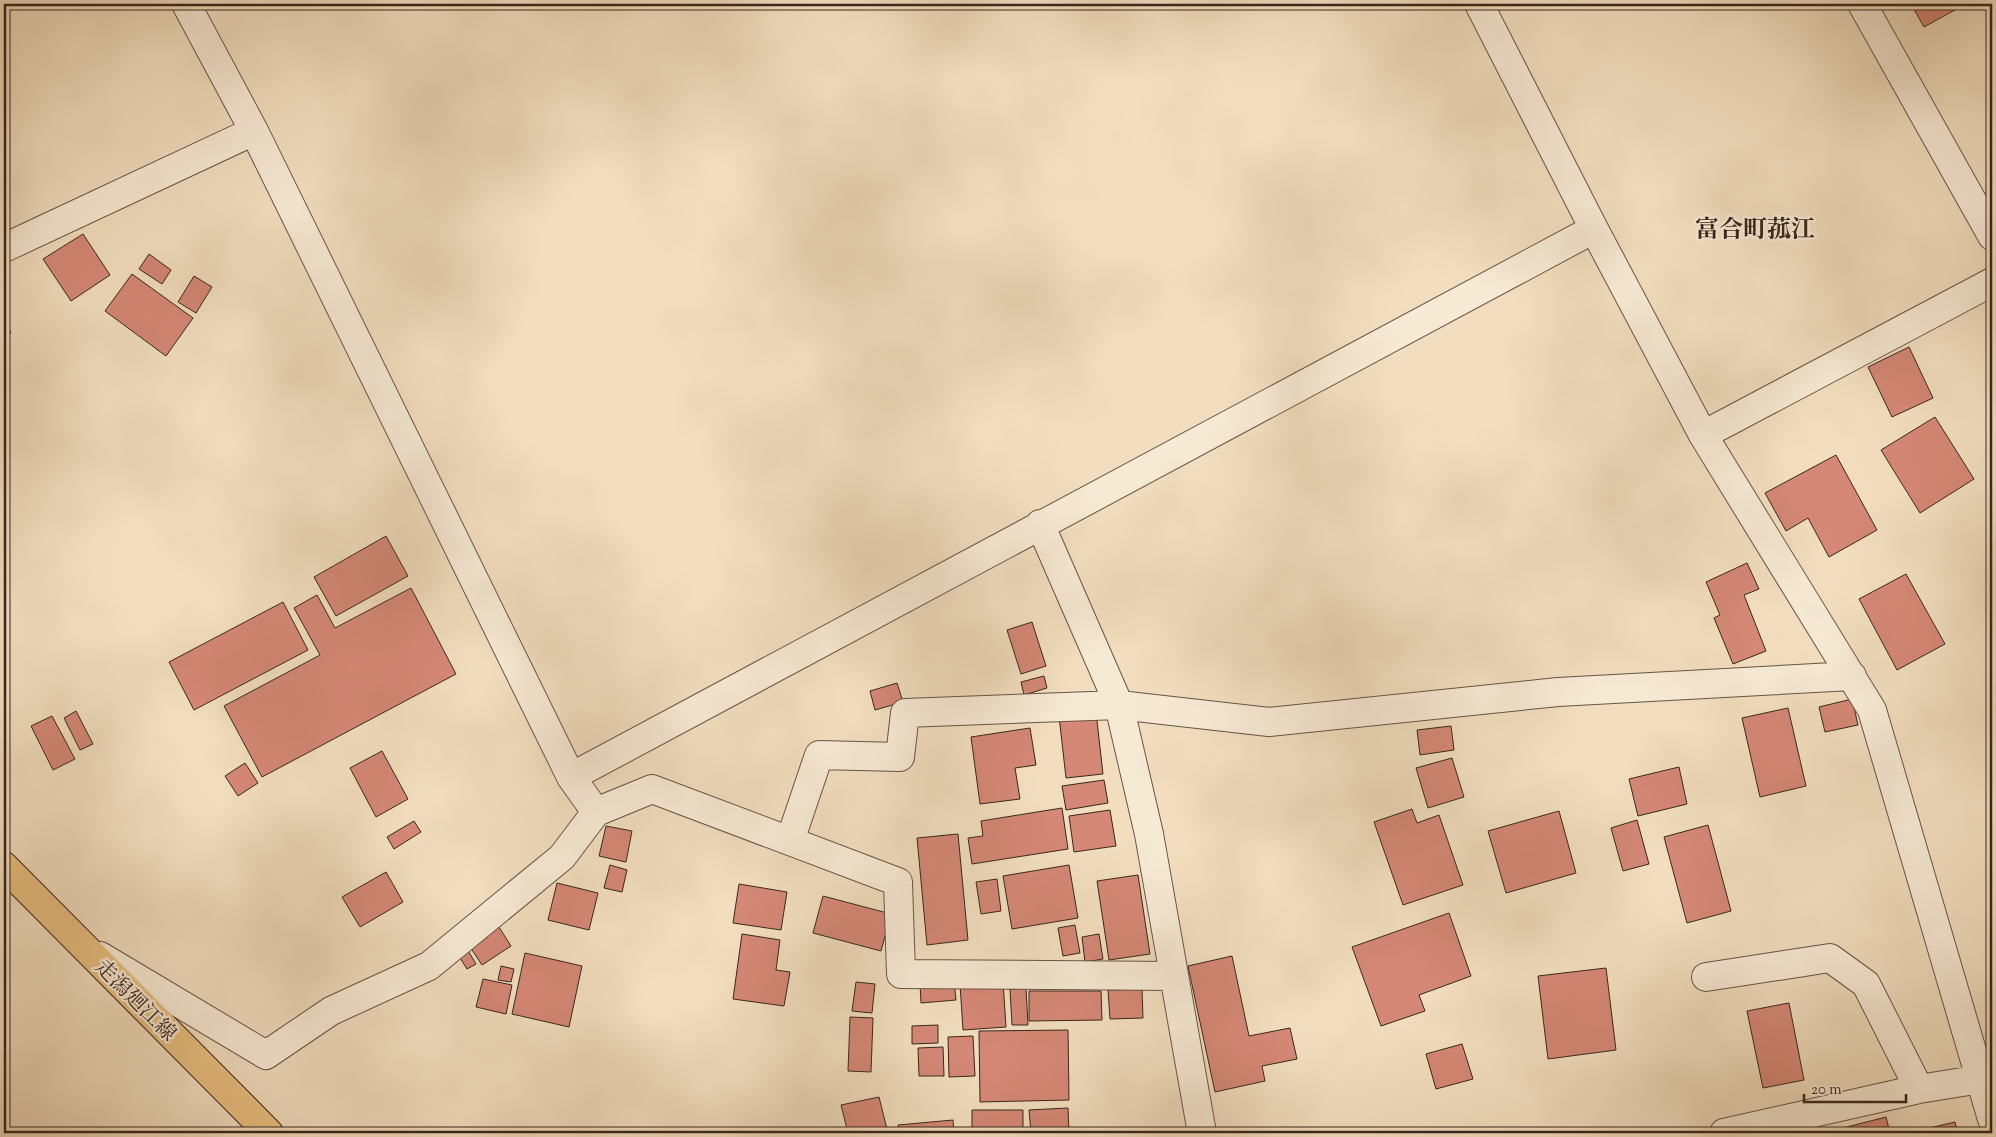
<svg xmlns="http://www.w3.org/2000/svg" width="1996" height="1137" font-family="'Sorts Mill Goudy','Noto Serif JP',serif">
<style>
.building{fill:#d58876;stroke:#38261e}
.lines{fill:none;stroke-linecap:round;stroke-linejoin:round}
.minor-casing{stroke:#665446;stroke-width:30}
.major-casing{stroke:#38261e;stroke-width:30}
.minor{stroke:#f7ead5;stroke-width:28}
.major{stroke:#e9bf80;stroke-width:28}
.labels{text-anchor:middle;stroke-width:4.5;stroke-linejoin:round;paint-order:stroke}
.street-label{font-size:21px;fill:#38261e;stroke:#f7ead5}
.quarter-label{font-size:24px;font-weight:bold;fill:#38261e;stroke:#f7ead5}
</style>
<rect width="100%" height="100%" fill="#f2debf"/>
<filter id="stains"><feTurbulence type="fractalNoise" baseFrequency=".004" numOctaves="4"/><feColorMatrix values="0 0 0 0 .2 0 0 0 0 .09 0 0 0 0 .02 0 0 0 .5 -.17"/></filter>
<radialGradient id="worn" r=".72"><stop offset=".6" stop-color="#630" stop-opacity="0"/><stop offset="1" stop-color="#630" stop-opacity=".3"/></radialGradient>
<path class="building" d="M1911,4h53v1l-40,22z
M83,234l27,41 -39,26 -28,-42z
M149,254l22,16 -9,14 -23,-15z
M132,274l61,44 -27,38 -61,-45z
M194,276l18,11 -16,26 -18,-11z
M4,320l7,13 -7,4z
M1909,347l24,51 -41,19 -24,-50z
M1935,417l39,62 -54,34 -39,-63z
M1836,455l41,75 -48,27 -21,-39 -22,13 -21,-38z
M386,536l22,40 -72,40 -22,-39z
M1747,563l12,26 -15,6 22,56 -33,13 -19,-46 6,-3 -14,-33z
M1906,574l39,70 -48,26 -38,-71z
M411,588l45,86 -194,103 -38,-71 96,-51 -26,-47 23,-13 18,33z
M283,602l25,48 -114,60 -25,-48z
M1992,606v15l-6,-12z
M1032,622l14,44 -25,8 -14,-44z
M1044,676l3,12 -23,7 -3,-13z
M897,683l6,19 -28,8 -5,-19z
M1852,699l6,26 -33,7 -6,-25z
M1788,708l18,78 -46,11 -18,-79z
M76,711l17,33 -13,6 -16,-32z
M1096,712l7,62 -37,4 -7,-62z
M52,716l23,43 -22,11 -22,-44z
M1451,726l3,24 -34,5 -3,-25z
M1030,728l6,37 -21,3 5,31 -40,5 -9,-67z
M382,751l26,48 -32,18 -26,-49z
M1452,758l12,39 -36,11 -12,-40z
M245,763l13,20 -20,13 -13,-20z
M1679,767l8,37 -49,12 -9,-37z
M1104,780l4,23 -42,7 -4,-24z
M1062,808l6,41 -96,15 -4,-26 15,-2 -2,-15z
M1412,809l5,14 22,-8 24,70 -60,20 -29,-83z
M1110,810l6,36 -42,6 -5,-36z
M1559,811l17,62 -70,20 -18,-62z
M1637,820l12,44 -26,7 -12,-43z
M414,821l7,11 -27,17 -7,-12z
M1708,825l23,86 -44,12 -23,-86z
M606,826l26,5 -6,31 -27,-6z
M958,834l10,106 -41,5 -10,-107z
M610,865l17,5 -5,22 -18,-4z
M1069,865l9,53 -66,11 -9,-53z
M386,872l17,30 -43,25 -18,-30z
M1138,875l12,79 -41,6 -12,-79z
M997,879l4,32 -20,3 -5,-32z
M557,883l41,10 -9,37 -41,-10z
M739,884l48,8 -6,38 -48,-7z
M823,896l68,18 -10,37 -68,-18z
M1449,913l22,63 -52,19 6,16 -44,15 -29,-79z
M497,924l14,22 -29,19 -14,-21z
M1075,925l5,28 -17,3 -5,-28z
M742,934l38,6 -4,30 14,2 -6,34 -51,-7z
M1099,934l4,25 -18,3 -3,-25z
M466,947l10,17 -9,5 -10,-16z
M525,953l57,13 -13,61 -57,-13z
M1232,956l17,80 41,-8 7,31 -35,7 3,15 -50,11 -27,-126z
M501,966l13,3 -3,13 -13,-2z
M1606,968l10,82 -68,9 -10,-83z
M483,979l29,6 -6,29 -30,-7z
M954,981l2,19 -35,3 -1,-19z
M1003,981l3,46 -43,3 -3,-46z
M856,982l19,2 -3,29 -20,-2z
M1026,988l2,37h-16l-2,-36z
M1142,989l1,29 -33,1 -2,-29z
M1029,991h72l1,29 -73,1z
M1789,1003l15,77 -41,8 -16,-77z
M850,1017l23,1 -2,54 -23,-1z
M938,1025v18l-26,1v-18z
M1068,1030l1,70 -89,2 -1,-71z
M973,1036l2,40 -26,1 -1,-40z
M1462,1044l11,35 -37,10 -10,-35z
M943,1047l1,29h-25l-1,-28z
M879,1097l9,36h-40l-7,-28z
M1068,1108l1,25h-38l-2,-23z
M972,1110h51v23h-51z
M1886,1117l4,16h-50l-1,-4z
M953,1120l1,13h-55l-1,-8z
M1955,1122l3,11h-36l-1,-3z"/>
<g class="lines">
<defs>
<path id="minor" d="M186,4l68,127 317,646 25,35
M1479,4l115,225 109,206 169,275 120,409
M1862,4l130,232
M4,248l250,-117
M1703,435l289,-153
M1040,524l79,181 30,129 53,299
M571,777l1023,-548
M790,841l29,-86 81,2 5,-44 214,-8 150,17 289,-30 294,-16
M100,956l166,99 65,-44 98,-45 133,-109 34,-45 56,-23 246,93 3,92 273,2
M1706,977l124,-19 36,26 53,105
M1724,1133l195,-44 62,-10"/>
<path id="major" d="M4,866l265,267"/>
</defs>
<use href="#minor" class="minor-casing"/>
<use href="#major" class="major-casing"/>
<use href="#minor" class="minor"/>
<use href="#major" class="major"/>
</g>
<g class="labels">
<g class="street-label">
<text transform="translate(136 1000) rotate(45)" y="7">走潟廻江線</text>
</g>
<g class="quarter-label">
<text x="1755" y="237">富合町菰江</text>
</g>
</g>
<rect width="1996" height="1137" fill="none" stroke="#f2debf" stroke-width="20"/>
<rect x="5" y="5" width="1986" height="1127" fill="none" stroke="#38261e" stroke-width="2.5"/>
<rect x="10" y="10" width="1976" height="1117" fill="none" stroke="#38261e"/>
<path d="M1804 1094v8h102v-8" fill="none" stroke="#38261e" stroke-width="2.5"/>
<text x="1811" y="1094" font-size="15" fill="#38261e" stroke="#f7ead5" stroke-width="4" paint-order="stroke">20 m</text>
<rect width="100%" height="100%" filter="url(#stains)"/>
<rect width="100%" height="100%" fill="url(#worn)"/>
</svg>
